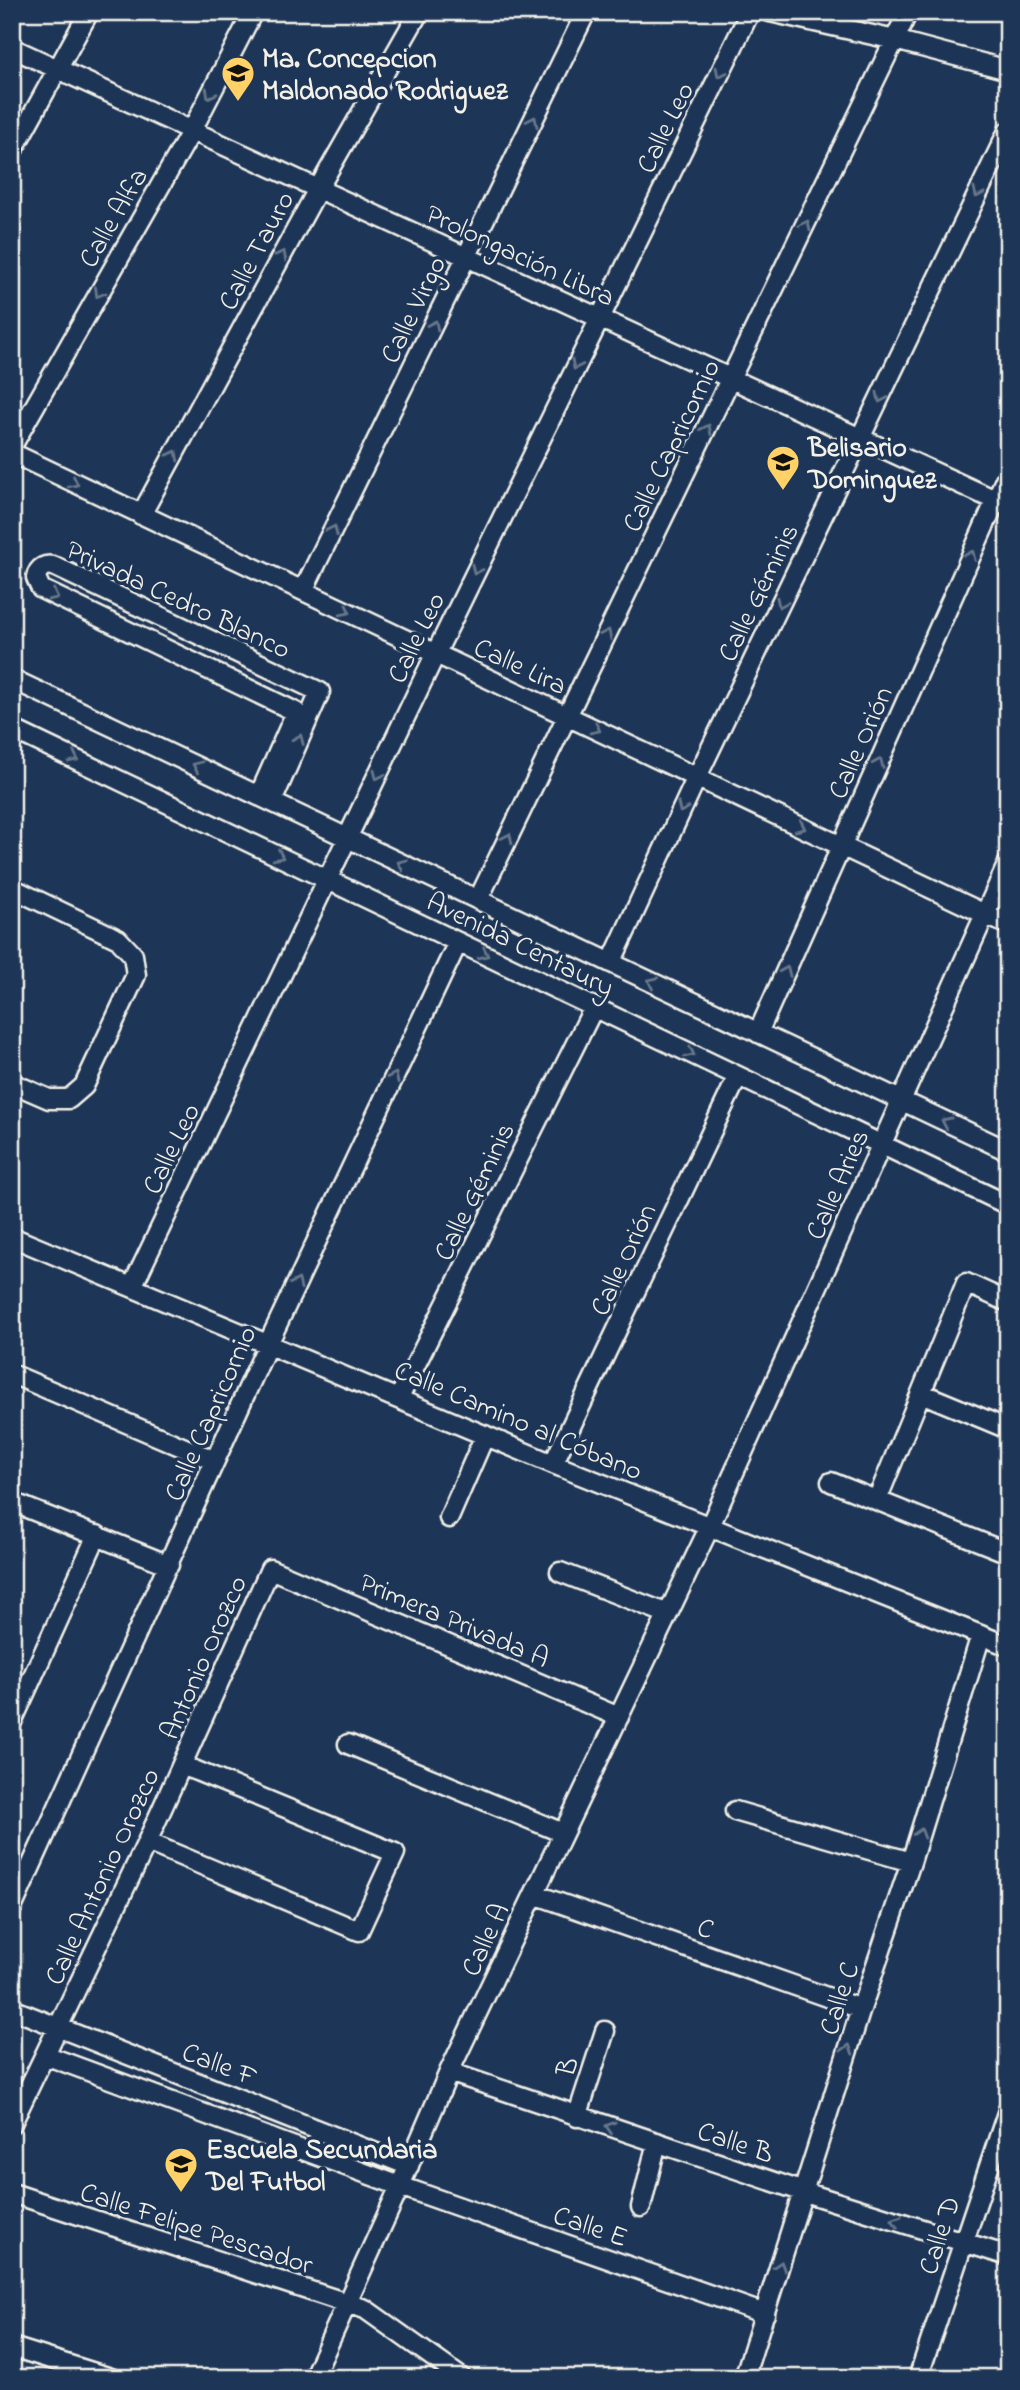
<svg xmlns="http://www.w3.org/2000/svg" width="1020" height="2390" font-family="'Indie Flower',sans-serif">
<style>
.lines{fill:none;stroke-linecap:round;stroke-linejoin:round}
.minor-casing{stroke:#f4f1e8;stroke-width:23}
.minor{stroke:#1d3557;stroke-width:18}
.oneway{stroke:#68778a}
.labels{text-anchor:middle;stroke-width:7;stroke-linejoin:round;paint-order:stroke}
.poi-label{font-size:28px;font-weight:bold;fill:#f4f1e8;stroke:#1d3557;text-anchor:start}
.street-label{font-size:28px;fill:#f4f1e8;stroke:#1d3557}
</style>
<rect width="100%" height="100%" fill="#1d3557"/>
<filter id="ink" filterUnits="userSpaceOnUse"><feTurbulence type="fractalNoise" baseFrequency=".0143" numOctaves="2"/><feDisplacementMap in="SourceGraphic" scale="14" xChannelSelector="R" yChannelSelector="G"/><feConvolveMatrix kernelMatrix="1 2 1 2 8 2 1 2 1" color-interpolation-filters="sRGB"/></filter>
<g filter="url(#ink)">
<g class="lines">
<defs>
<path id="minor" d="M770,12l125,28 113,30
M12,48l996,458
M12,152l77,-140
M12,446l179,-314 62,-120
M12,453l996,472
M141,515l177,-326 101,-177
M303,591l283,-579
M12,679l996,472
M12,729l996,476
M259,796l37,-84 -255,-123 -5,-11c2,-11 10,-15 20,-11l264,125 -48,110
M12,888l106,51 15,16 3,20 -52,111 -15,13h-20l-37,-16
M478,900l430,-888
M611,963l85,-184 312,-648
M758,1033l250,-560
M12,1237l541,227 455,182
M132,1287l303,-632 315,-643
M12,1374l203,87
M921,1393l87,36
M399,1398l195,-391
M553,1464l185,-388
M831,1482l177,71
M877,1500l89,-217 42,19
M12,1502l157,63
M449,1518l36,-83
M560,1572l108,42
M12,1722l85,-187
M348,1744l215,89
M735,1811l176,51
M147,1842l212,89 36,-78 -213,-88
M534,1894l327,115
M12,1908l256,-564 190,-402
M12,2009l397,157
M45,2055l355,131 365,128
M449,2072l355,120 204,64
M577,2117l28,-86
M12,2123l135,-281 123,-273 349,148
M12,2193l353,116 97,69
M641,2207l16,-65
M12,2347l99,31
M313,2378l87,-192 49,-114 261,-546 298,-663
M744,2378l117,-369 50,-147 70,-227
M918,2378l90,-268"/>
</defs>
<use href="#minor" class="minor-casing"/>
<use href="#minor" class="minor"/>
</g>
<defs><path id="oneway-chevron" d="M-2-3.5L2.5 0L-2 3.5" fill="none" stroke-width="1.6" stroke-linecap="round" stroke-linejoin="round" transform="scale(1.75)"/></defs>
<g class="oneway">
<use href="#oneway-chevron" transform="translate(720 73) rotate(116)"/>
<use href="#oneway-chevron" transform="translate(210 94) rotate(118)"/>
<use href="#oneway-chevron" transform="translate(533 121) rotate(-64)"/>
<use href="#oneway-chevron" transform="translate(978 193) rotate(115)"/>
<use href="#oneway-chevron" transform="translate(806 225) rotate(-64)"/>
<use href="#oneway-chevron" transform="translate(282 255) rotate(-62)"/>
<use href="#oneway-chevron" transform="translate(99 293) rotate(120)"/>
<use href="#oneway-chevron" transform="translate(434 325) rotate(-64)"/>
<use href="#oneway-chevron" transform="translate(576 365) rotate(116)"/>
<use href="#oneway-chevron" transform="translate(881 398) rotate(115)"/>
<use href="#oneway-chevron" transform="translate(707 429) rotate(-64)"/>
<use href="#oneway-chevron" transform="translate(174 455) rotate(-62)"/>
<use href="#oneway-chevron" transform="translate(74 483) rotate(26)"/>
<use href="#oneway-chevron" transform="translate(333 530) rotate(-64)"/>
<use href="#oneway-chevron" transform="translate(971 555) rotate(-66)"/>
<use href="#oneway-chevron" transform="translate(476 570) rotate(116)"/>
<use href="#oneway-chevron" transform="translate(54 596) rotate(26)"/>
<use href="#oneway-chevron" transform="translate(781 603) rotate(116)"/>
<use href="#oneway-chevron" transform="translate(346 611) rotate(26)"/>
<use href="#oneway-chevron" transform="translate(607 634) rotate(-64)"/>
<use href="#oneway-chevron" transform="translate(596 729) rotate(26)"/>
<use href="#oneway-chevron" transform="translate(299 739) rotate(-67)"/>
<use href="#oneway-chevron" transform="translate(74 758) rotate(26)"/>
<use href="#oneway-chevron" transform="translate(879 763) rotate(-66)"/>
<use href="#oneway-chevron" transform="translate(197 766) rotate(-155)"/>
<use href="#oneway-chevron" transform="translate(378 775) rotate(115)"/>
<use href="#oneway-chevron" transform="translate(682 808) rotate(115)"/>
<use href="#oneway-chevron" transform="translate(801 827) rotate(25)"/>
<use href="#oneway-chevron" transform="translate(508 838) rotate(-64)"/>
<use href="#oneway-chevron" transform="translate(279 856) rotate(26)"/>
<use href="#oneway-chevron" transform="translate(402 864) rotate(-155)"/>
<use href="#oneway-chevron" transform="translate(484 954) rotate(26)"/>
<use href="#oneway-chevron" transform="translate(786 971) rotate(-66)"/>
<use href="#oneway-chevron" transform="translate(652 982) rotate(-155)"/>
<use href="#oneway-chevron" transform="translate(690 1053) rotate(26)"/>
<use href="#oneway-chevron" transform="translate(394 1077) rotate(-65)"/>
<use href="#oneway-chevron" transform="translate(946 1122) rotate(-155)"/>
<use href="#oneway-chevron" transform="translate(297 1283) rotate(-65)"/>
<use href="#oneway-chevron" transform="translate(920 1833) rotate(-73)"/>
<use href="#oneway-chevron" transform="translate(848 2049) rotate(-73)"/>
<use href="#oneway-chevron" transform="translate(610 2127) rotate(-163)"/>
<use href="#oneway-chevron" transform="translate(896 2221) rotate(-163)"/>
<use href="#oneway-chevron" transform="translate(780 2266) rotate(-72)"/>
</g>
</g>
<defs>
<symbol id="school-pin" viewBox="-11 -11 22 30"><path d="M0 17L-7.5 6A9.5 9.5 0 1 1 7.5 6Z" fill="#ffd166" stroke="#1d3557"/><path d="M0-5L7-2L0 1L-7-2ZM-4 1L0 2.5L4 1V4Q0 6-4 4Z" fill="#111"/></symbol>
</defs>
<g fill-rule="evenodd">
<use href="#school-pin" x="219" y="54" width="38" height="52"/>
<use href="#school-pin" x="764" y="443" width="38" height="52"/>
<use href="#school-pin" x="162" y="2145" width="38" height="52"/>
</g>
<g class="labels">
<g class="poi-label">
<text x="262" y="67">Ma. Concepcion<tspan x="262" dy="32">Maldonado Rodriguez</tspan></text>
<text x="808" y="456">Belisario<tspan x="808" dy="32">Dominguez</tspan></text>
<text x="206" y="2158">Escuela Secundaria<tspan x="206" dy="32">Del Futbol</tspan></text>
</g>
<g class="street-label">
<text transform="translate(664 127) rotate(-64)" y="10">Calle Leo</text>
<text transform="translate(112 217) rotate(-60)" y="10">Calle Alfa</text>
<text transform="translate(255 250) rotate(-62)" y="10">Calle Tauro</text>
<text transform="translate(521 254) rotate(25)" y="10">Prolongación Libra</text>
<text transform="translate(412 309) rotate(-64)" y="10">Calle Virgo</text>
<text transform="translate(670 445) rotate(-64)" y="10">Calle Capricornio</text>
<text transform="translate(757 592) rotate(-64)" y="10">Calle Géminis</text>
<text transform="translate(179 598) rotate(25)" y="10">Privada Cedro Blanco</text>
<text transform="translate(415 637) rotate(-64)" y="10">Calle Leo</text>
<text transform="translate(521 665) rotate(25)" y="10">Calle Lira</text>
<text transform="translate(859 742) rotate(-66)" y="10">Calle Orión</text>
<text transform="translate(521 943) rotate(26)" y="10">Avenida Centaury</text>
<text transform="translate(170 1148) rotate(-64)" y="10">Calle Leo</text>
<text transform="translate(836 1184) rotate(-66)" y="10">Calle Aries</text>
<text transform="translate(473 1191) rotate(-64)" y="10">Calle Géminis</text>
<text transform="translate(622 1259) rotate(-65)" y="10">Calle Orión</text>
<text transform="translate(209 1413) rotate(-66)" y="10">Calle Capricornio</text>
<text transform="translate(519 1419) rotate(23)" y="10">Calle Camino al Cóbano</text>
<text transform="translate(455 1619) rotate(23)" y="10">Primera Privada A</text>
<text transform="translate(202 1657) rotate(-66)" y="10">Antonio Orozco</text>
<text transform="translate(101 1876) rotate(-65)" y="10">Calle Antonio Orozco</text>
<text transform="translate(706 1927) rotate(19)" y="10">C</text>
<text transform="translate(484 1939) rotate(-65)" y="10">Calle A</text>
<text transform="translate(838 1998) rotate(-72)" y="10">Calle C</text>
<text transform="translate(220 2063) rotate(21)" y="10">Calle F</text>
<text transform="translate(566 2066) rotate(-73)" y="10">B</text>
<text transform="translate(736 2141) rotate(19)" y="10">Calle B</text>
<text transform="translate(591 2225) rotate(19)" y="10">Calle E</text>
<text transform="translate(197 2227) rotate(18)" y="10">Calle Felipe Pescador</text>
<text transform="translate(938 2235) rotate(-72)" y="10">Calle D</text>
</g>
</g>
<rect width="1020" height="2390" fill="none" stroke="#1d3557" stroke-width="42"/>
<rect x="21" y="21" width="978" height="2348" fill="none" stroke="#f4f1e8" stroke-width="2.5" filter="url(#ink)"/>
</svg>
